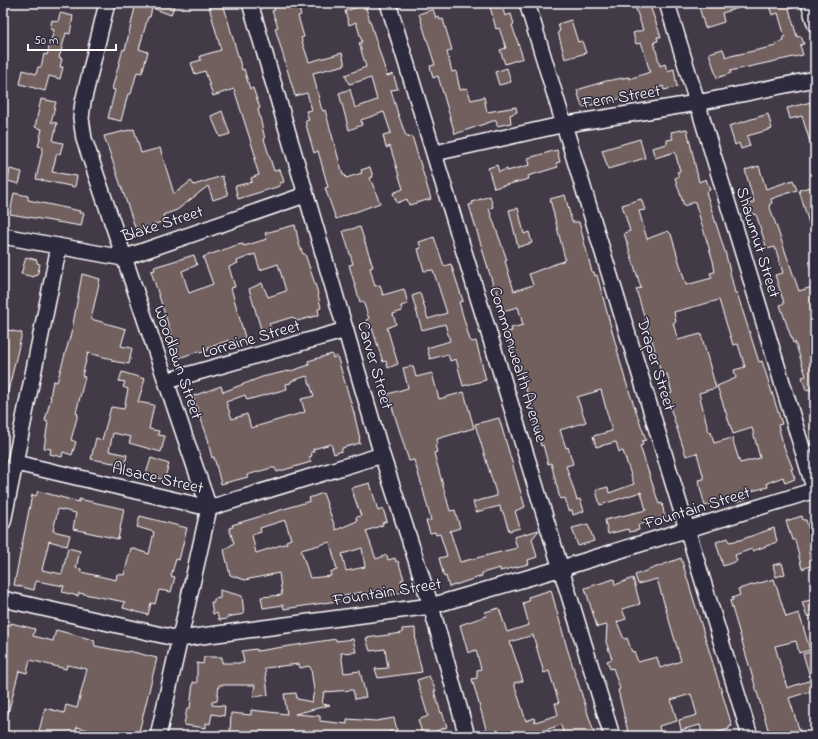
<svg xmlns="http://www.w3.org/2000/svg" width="818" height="739" font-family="'Indie Flower',sans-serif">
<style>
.building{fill:#72605f;stroke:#fff;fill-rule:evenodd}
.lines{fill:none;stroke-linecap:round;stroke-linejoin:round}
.minor-casing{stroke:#fff;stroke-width:18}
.minor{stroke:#2f2a3d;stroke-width:15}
.labels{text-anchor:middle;stroke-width:3;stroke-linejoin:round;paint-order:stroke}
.street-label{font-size:17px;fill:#fff;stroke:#2f2a3d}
</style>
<rect width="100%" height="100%" fill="#433a47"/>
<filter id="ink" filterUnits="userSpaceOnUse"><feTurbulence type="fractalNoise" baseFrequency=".025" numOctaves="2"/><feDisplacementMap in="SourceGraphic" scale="8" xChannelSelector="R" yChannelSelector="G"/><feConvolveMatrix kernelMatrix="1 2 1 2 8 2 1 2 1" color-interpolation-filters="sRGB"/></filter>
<g filter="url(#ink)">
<path class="building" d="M136,3h39l-4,12 -19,-7 -2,9h-2l-9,32 9,3 -6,21 -5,-1 -6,22h-3l-7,27 -13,-3 7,-28 -3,-1 11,-40 2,1z
M208,3h15l19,67 2,-1 6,20 3,-1 7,20 -2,1 7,30h-1l10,32 6,-2 4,13 -4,1v3l-42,13 -3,-13 17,-4 -1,-4 8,-3 -5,-16 2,-1 -22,-69 -21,7 -8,-25 -10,3 -4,-11 10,-3 -1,-4 21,-6z
M272,3h25l4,12 -3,1 6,21 -3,1 8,24 33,-9 3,12 -32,8 8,34 2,4 2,-1 18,65h2l1,3 16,-5 -1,-3 9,-3 3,10 -3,1 10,25 -44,16 -11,-31 3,-1 -10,-36 -4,2 -9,-32 4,-1 -3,-9 6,-1 -5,-17 -12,3 -20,-68 3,-1 -6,-16 3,-1z
M489,3h12l4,13 6,-2 3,10 -2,1 11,33 -18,6 -5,-14 6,-2 -7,-20 -3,1z
M645,3h4l12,34h-4l1,4 -4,1 6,24 5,-2 2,7 7,-2 3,18 -13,3 -1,-4 -30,13 -1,-3 -50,11 -5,-17 29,-9 23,-4v2l21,-7 -8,-27 -1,-2 -5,1 -3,-11 10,-3 -8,-24z
M698,3h49l1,2 -26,8 2,9 -19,6z
M768,3h32v2l-11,4 8,28 4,-1 3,8 -4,1 3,10 -73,16 1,2 -14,5 -8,-25 14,-4 3,8 50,-11 -1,-2 9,-3 -1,-4h2l-7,-24 -6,2z
M365,5l22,71 6,-2 5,15 -7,1 7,24 8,22 2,-1v3l4,-2 19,63 -22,6 -2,-6 -10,4 -4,-10 10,-4 -13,-43 -4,2 -3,-13 8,-2 -7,-21 -23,8 1,5 -13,5 -10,-37 11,-4 5,19 22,-8 -6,-22 -22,6 -4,-9 21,-8 -7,-24 3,-1 -6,-20 -7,3 -4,-14z
M433,9l3,9 3,-1 1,3 3,-1 9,31 -5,2 5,20 4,-1 4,19 7,-2 4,12 13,-3 3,15 29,-5 1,5 -7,3 1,8 -14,3 -1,-6 -41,14 -17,-58 -5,2 -3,-12 5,-1 -16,-51z
M60,13l13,3 -3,18 -4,-1 -7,25 3,1 -2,8h3l-3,12 -11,-3 -4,15 -25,-7 3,-14 13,4 2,-7h3l3,-13 3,1 7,-25 -4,-1 2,-9 6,2z
M571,20l7,22 4,-1 4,12 -21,6 -7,-27 2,-1 -2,-7z
M507,68l4,14 -12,3 -4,-13z
M41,99l15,3 -5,20 6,1 -4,18 10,2 -3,11 -3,-1 -5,19 25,4 -2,11 -39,-8 7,-32 -5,-1 4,-17 -7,-2z
M815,101v51h-2l-11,-36 -12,3 -3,-11z
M222,111l8,23 -10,3 -9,-21z
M768,114l4,15 -25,7 3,10 -9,3 -2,-6 -4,2 -6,-19z
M134,129l7,24 19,-5 14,46 17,-13 3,4 28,-9 6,19 -15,5 -5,-14 -31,24 -14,5 2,6 -29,9 -32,-94z
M687,129l12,53 7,-3 4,11 -4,2 20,63 9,38h2l22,69 3,-1 17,54 3,9 -4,1 6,22 9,22h-2l4,10 -10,4 -2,-6 -16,6 1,4 -21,5 -1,7 -10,3 -1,-4 -30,8 -7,-26 6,-1 -7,-26 -11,3 -20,-61 6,-2 -5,-19 -5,2 -13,-47h-1l-12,-40 5,-1 -17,-55 6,-2 -8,-26 19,-6 4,11 -6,1 8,28 21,-8 3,3 15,51 26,-7 -2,-5 5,-1 -2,-11 -18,-59 -11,4 -9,-28 4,-2 -2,-4 3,-1 -5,-19 -20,6 -3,-10 15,-4v-4l6,-1 -2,-7zM719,300l14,45 5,-1 7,23 -11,3 2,8 -19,8 16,48 19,-6 8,30 -20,5 -8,-25 -18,5 -3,-11 -2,1 -10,-40 17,-5 -15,-54 -23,6 -5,-17 3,-1 -2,-10z
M640,139l5,19 -37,11 -6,-19z
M557,150l3,12 -4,1 2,4 -30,9 1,3 -35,9 -6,-20 9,-3 2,7 8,-3v2l23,-6 -2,-7z
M759,166l7,23 27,-9 4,10 -26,9 1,4 -3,2 30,86 16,-5v50l-4,1 4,14v48l-5,-10 -4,1 -4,-13 4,-1 -11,-34 -2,1 -13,-38 4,-2 -9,-28 8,-2 -8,-26 -8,2 -11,-35 -3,1 -4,-11 5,-2 -9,-32z
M10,169l12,3 -3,12 -11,-3z
M810,187l5,17v32l-2,1 -14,-47z
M14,193l14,3v4l52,11 -1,2h5l-3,13 -71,-12z
M565,195l7,27h7l13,50h2l1,4 2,-1 28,104 21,61 -4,1 1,4 -3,1 19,58 3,-1 2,10 1,4 -27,8 1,5 -10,2 -1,-3 -20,5 -3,-14 41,-10 -5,-18 -41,13 -4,-15 12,-3 1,6 25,-9 -11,-33 -4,1 -3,-10 -20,5 -3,-11 19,-5 -11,-41 -24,7 9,25 -26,8 6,18 2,-1 5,17 -7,2 11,34 3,-1 4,12 -11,4 -1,-5 -3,1 -4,-13 -5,1 -9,-36 -3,1 -5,-19 -2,1 -20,-76h-1l-13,-38 5,-1 -1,-3 12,-3 -5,-18 -15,4 -7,-24 -2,1 -25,-83 4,-1 -1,-2 18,-6 3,11 -4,2 18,51 -2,1 9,30 19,-6 -4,-11 34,-13 2,-2 -15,-60z
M518,208l6,26 5,-2 3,11 -14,4 -9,-37z
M295,225l4,19 4,10h2l12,36 4,18 -3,1 1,6 -22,6 -4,-4 -24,7 3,9 -9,3 -14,-47 13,-6 6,14 18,-6 -8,-27 -18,6 -5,-16 -18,7 1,2 -9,4 6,20 -4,1 15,53 -9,2 -1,-3 -6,2 -1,-2 -21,8 1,2 -9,3 -1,-2 -20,7 -28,-87 4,-1 -1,-3 40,-12 3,10 -15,6 7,22 24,-9 -10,-27 34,-12 6,-1 1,2 23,-7 -2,-6z
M360,227l13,40 -3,1 5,18 5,-1 3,10 21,-6 4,15 -7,2 1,5 -9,3 3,10 -9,4 11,36 -10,4 -2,-7 -3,1 -11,-34 -3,1 -3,-9 3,-1 -6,-18 -3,1 -11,-37 4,-1 -10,-33z
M434,237l10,29 7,-2 12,37 -4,1 11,38 2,2 4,-1 10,39 -23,6 -7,-27 -6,2 -2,-7 -18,5 -3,-11 23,-7 -5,-17 -23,6 -10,-34 8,-3 8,26 19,-6 -14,-43 -9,1 -6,-22 3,-1 -2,-6z
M26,257l11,3v3l3,1 -3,12 -2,-1 -1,2 -13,-3z
M82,274l18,5 -9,40 35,10 -5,17 11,2 -3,16 -17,-3v-2l-24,-6 -6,23 3,1 -9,36 2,1 -7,26 5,2 -4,13 -9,-3 -1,5 -12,-3 1,-5 -7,-1 4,-26 -3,-1 6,-24h-1l3,-16 4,1 15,-52z
M3,329l19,4 -16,67h-3z
M332,354l1,4 4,-2 17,57 6,26h-1l1,4 -18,5v3l-8,3 -3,-10 -18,5 1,3h-3l1,4 -3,1 2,5 -34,10 -2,-4h-4l-24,7 1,2 -27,7 -7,-27 -2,1 -4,-16h1l-16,-46 28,-10 2,6 39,-15 26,-6v1l21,-7 -1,-4zM307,376l7,20 -13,3 4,13 -54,16 -4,-14 -15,5 -6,-17 19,-7 2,5 40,-11 -1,-5 5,-1v-2z
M413,366l3,11 16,-4 7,26 25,-7 10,36 -37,11 1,5 -3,1 2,7 -3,1 16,58 5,-1 5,18 -10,3 10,31 57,-14 -3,-11 25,-7 -7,9 5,18 -9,3 1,4 -29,7v-3l-18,5v3l-33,11 -3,-11 -2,1 -5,-19 8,-2 -7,-22 -4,1 -1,-3 -5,1 -4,-12 5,-1 -9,-34 -8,-26 -5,1 -21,-67 20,-6 -5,-20z
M122,372l23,7 -7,23 16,3 -5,24 10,2 -1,4 7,1 -4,16 -32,-9 2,-6 -18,-4 -4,18 18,4 -2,10 -34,-6 5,-21 6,2 9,-33 13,2 4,-20 -5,-2 2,-5 -6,-1z
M499,418l26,89 -10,4 5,17 -11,3 -6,-19h-2l-1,-6 -24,6 -3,-10 24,-6 -22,-72z
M151,458l18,6 -5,16 -18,-6z
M370,483l8,28 5,-2 4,12 -5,2 1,2 -17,6 10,28 11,-4 1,5 7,-2 1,4 2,-1 6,18 -3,1 4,11 -16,5 -2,-7 -24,5 -1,-2 -18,4 1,4 -8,1 -53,8 -1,-4 -20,3 -2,-11 21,-2 -3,-22 -34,7 -15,-5 -6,-25 10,-7 -5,-15 4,-1 -1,-2 78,-24 -1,-3 14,-5 13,37 21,-9 -1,-4 5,-1 -10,-28zM285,520l6,19 -5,2 1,2 -31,10 -4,-18 9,-3 -1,-4zM330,542l7,28 -7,2 1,4 -21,2 -9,-28zM362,548l3,19 -19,4 -4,-17z
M38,491l41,11v-3l45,10 -6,30 -45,-10 3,-16 -18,-4 -5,22 17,4 -3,11 -18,-5 -7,29 20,4 6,-26 12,3 -4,17 5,1v3l35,8 1,-6 7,1 7,-27 18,6 5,-22 -17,-5 3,-11 47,12 -8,32 -3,-1 -5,17 4,1 -4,15 -12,-2 -4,14 -4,-1 -3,12 -25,-7 2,-6 -46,-9 -1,3 -16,-4 2,-6 -28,-5 -2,9 -20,-5 18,-90 4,1z
M802,516l1,4h3l8,26 -4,1 1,5h-2l4,13 -11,4 -7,-29h-3l-6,-19z
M588,524l6,17 -16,5 -6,-18z
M774,528l3,14 -24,9 -1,-2 -17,6 2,6 -14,5 -7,-24 12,-4 1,4 11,-2z
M681,558l51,168 -3,1v2l-22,7h-4l-3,-11 -19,5 -2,-10 18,-5 -6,-21 -20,6 6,21 -18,5 2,10h-32l-11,-46 2,-1 -7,-21 -3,1 -3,-8 5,-2 -6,-17 1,-17 -10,2 -12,-39 29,-9 1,6 18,-7 7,26 -18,5 4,10 -9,3 7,17 3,-1 5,14 2,-1 4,11 19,-5 3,11 21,-7 -24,-82 -19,5 -3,-9z
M782,563l3,11 -9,3 -3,-12z
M774,579l12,38 13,-4 11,37 -11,3 -3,-12 -21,5 12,42 24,-8 -8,-26 8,-2 4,11v27l-26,8 11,34 -13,4h-17l-40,-135 3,-1 -1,-2 8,-3 -2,-6z
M220,590l22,6 2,18 -17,3v2l-8,1 -2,-7 -4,1 -2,-12h3v-3l6,-1z
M551,590l16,58 28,88h-31l-3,-11 -22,7 1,4h-52l-16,-57 5,-1v-8l4,-1 -5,-19 -8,3 -8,-28 26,-9 -1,-4 14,-4 8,24 22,-7 -6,-22 6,-2 -1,-4zM533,635l11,38 5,-2 10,32h-4l3,12 -23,7 -1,-4 -8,3 -12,-38 9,-2 -13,-39z
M815,599v15l-8,3 -5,-15z
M11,623l24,6 -2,7 20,5 3,-11 38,10 1,6 32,6 2,-1 28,7 -19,78h-27l-34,-9 -2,9h-12l-24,-5 6,-23 19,5 2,-8 11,3 10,-39 -20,-4 -1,4 -36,-9 -3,13 -8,-2 -13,50h-3v-86l3,-11 5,1z
M415,628l1,19 6,25 -44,6 -3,-9 13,-1 -3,-19 -15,2 -4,-13 36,-5v-4z
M336,639v2l17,-2 3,13 -15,1 3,20 16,-2 6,26 -11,2 -2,-9 -29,2 -2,12 8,1 -35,9 25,2v5l27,3v-5l29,2 18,-3 3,12 -8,2 1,4h-132l-28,-3 1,-20 20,2v-5l36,4 -3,-20 12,-1 1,6 15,3 2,-12 -3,-21 -2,-3 -9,2 -1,-4 -34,4 3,27 -15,2 2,-12h-36l-2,16 -5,1v3l13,1 -1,10 -12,-2 -2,10 -4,-1v5l-22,-3 3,-17h3l3,-26 4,1v-20l6,1 1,-7h18v6h22l-2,-12 14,-2 1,2z
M429,676l7,15h-2l7,22 1,-1 5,15 -24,9 -5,-16 10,-4 -11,-36z"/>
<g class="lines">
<defs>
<path id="minor" d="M107,3l-24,99 -2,16 3,21 125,369 -51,228
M250,3l132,452 49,151 36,130
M388,3l224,733
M527,3l223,733
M667,3l148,488
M809,3l6,21
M435,153l126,-28 136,-22 118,-24
M3,236l120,22 182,-63
M166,381l180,-51
M16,463l193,45 173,-53
M3,522l56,-276
M3,599l176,40 252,-33 131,-38 253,-78"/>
</defs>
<use href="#minor" class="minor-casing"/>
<use href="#minor" class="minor"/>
</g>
</g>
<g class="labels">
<g class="street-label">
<text transform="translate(621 96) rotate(-9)" y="6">Fern Street</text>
<text transform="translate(162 223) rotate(-18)" y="6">Blake Street</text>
<text transform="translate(759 242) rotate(73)" y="6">Shawmut Street</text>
<text transform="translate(251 338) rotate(-16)" y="6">Lorraine Street</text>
<text transform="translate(179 362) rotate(71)" y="6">Woodlawn Street</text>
<text transform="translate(519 364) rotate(73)" y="6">Commonwealth Avenue</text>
<text transform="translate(657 364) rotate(73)" y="6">Draper Street</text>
<text transform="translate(376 365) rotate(74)" y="6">Carver Street</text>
<text transform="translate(158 477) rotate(13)" y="6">Alsace Street</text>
<text transform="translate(697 507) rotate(-17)" y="6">Fountain Street</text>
<text transform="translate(387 591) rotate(-9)" y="6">Fountain Street</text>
</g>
</g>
<rect width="818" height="739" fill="none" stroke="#2f2a3d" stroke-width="16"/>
<rect x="8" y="8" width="802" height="723" fill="none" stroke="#fff" stroke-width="1.5" filter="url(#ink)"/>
<path d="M28 44v6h88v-6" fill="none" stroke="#ffffff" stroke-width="2"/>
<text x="34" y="44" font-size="12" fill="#ffffff" stroke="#2f2a3d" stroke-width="3" paint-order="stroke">50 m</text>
</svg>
